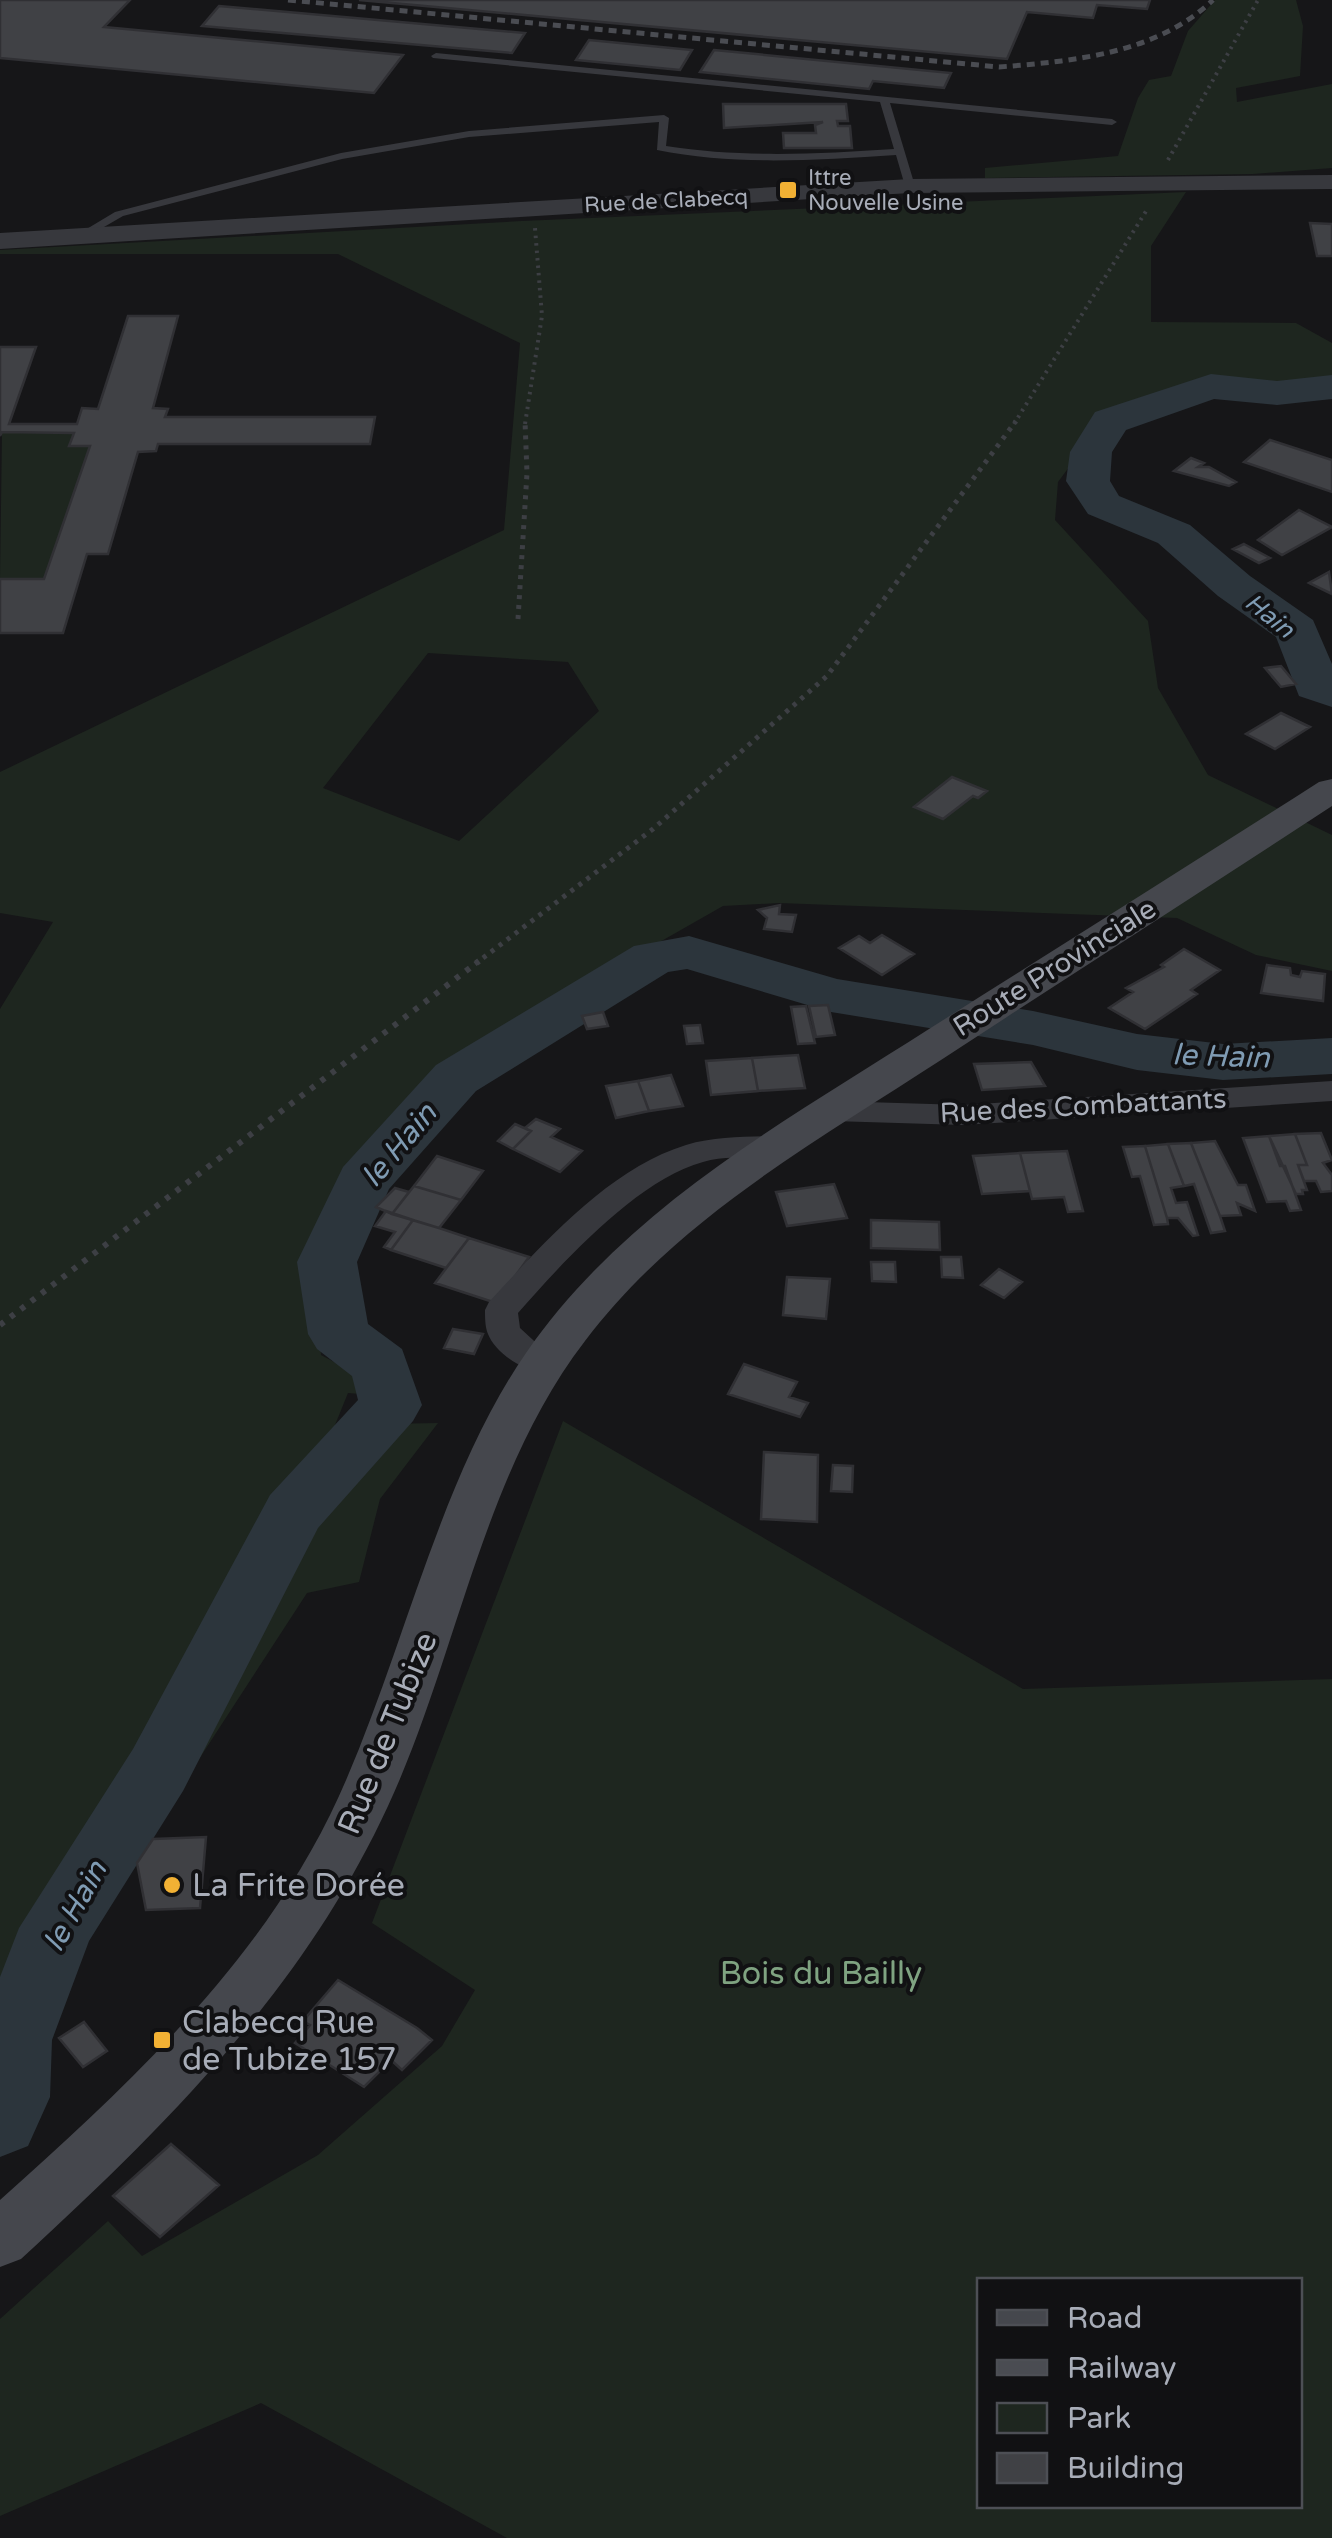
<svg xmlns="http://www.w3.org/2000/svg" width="1332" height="2538" font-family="'Varela Round',sans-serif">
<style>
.green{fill:#1e261f;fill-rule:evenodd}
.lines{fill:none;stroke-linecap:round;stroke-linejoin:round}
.river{fill:#2c353c;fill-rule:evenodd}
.building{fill:#404145;stroke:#303034;stroke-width:2.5}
.path-far2{stroke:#3d3f44;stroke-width:4;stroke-dasharray:2.5 5;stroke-linecap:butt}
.path-far1{stroke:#3d3f44;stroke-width:5;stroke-dasharray:4 6;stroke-linecap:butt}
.path{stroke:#3d3f44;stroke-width:6;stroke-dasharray:5 8;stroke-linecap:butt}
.service{fill:#37383d;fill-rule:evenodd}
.minor{fill:#37383d;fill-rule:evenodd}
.tertiary{fill:#37383d;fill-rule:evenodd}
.secondary{fill:#45474d;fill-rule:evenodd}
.rail{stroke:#4a4c52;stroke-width:5;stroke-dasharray:8 6;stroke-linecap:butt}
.poi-dot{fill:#f2b134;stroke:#111113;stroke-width:4}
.labels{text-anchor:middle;stroke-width:8;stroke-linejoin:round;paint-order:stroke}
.far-poi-label{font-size:22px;fill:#a8adb8;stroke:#111113;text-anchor:start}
.far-street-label{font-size:22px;fill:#a8adb8;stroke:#111113}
.far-water-label{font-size:25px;font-style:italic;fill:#7f9bb3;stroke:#111113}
.street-label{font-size:28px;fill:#a8adb8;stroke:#111113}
.water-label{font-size:30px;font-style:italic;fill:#7f9bb3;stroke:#111113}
.near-street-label{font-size:32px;fill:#a8adb8;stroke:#111113}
.near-poi-label{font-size:32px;fill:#a8adb8;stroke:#111113;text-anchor:start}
.near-park-label{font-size:32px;fill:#7fa381;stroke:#111113}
</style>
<rect width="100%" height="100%" fill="#161618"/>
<path class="green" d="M1215,0h81l7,26 -3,50 -64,12 1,14 95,-18v84l-79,6 -268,4v-10l133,-12 20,-58 11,-18 22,-4 17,-45z
M1186,192l-35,54v76l145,1 36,20v43l-15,-6 -24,8 -69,-6 -46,6 -66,21 -54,73 -3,38 93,101 10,67 50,87 124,60v136l-76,-16 -79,-37 -398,-15 -56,3 -218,124 -191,212 7,113 79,42 -52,-4 -13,32 103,-2 -58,76 -21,83 -52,11 -119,183 -99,128 -39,84 -17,114 -33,25v-1118l53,-87 -53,-9v-141l504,-242 16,-187 -182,-89h-338v-4l522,-29zM428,653l140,9 31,49 -140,130 -136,-53z
M2,432l72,1 -4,13h20l-46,133h-44z
M563,1421l460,268 309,-10v859h-825l-246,-135 -261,113v-197l108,-98 34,35 176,-101 124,-109 33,-56 -103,-67zM979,2280h321v226h-321z"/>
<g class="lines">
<path class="river" d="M1211,374l66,7 55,-6v24l-55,6 -63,-6 -88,31 -14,22 -2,29 9,15 71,29 60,51 63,44 19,44v43l-33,-11 -23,-59 -58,-41 -60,-53 -70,-29 -22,-33 4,-29 25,-40z
M689,936l148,43 196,32 104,23 86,10 109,-6v36l-109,6 -86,-10 -104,-25 -202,-33 -144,-43 -19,3 -192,119 -87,98 -32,73 11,62 34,25 20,56 -9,16 -95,107 -135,263 -94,150 -37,99 -2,57 -22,49 -28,11v-180l19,-49 114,-179 137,-254 88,-95 -6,-24 -35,-27 -9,-15 -11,-72 46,-95 93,-102 198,-119z"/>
</g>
<path class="building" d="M0,0h130l-26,27 299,28 -29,38 -374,-35z
M359,0h791l-3,9 -50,-4 -4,13 -66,-6 -20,47z
M219,6l306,27 -13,20 -310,-27z
M589,40l103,10 -12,20 -104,-10z
M714,50l237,23 -7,15 -71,-7 -4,8 -169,-17z
M723,104h123l2,17h-11l1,5h12l2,22h-68l-1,-15h33l-1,-8 8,-3 -99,6z
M1310,223l22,1v32h-15z
M128,316h50l-25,92 15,1 -3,8h210l-5,27h-212l-2,7 -18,1 -30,102h-21l-24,79h-63v-54h44l46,-133h-21l5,-13 -72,-1 -2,4v-89h36l-27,77h68l5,-16 16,1z
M1270,440l62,20v32l-88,-30z
M1191,458l13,5 -6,4h11l27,15 -7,4 -55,-15z
M1299,510l33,17 -50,28 -24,-15z
M1244,544l26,14 -11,5 -26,-14z
M1329,572l3,22 -23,-11z
M1281,666l15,18 -15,3 -16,-19z
M1281,713l29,14 -35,22 -29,-15z
M952,777l35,14 -9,7 -5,-2 -30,23 -29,-12z
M780,905l-1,9 17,1 -4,17 -28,-3 3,-11 -9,-8z
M882,935l32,19 -32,21 -43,-27 20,-12 11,7z
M1184,949l36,21 -29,20 6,4 -52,35 -36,-21 24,-16 -7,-4 38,-21 -3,-2z
M1267,965l23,3 1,7 9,2 2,-6 23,3 -2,27 -62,-8z
M828,1005l7,30 -19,2 -7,-31z
M806,1006l9,37 -17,1 -7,-37z
M603,1012l5,14 -21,3 -5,-13z
M700,1025l3,18 -16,1 -3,-18z
M798,1055l7,33 -47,3 -6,-33z
M752,1058l6,33 -47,4 -5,-34z
M1031,1062l14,24 -63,4 -8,-26z
M671,1075l12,31 -34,5 -11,-30z
M638,1081l11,30 -33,7 -10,-32z
M536,1119l24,10 -9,8 31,14 -22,21 -47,-23 18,-18 -6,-3z
M515,1124l16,7 -18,18 -15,-8z
M1321,1133l11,27 -9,3 9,12v16l-11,1 -5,-11h-12l-6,-16h9l-12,-31z
M1295,1134l12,31h-9l9,25h-5l1,4h-7l-27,-58z
M1269,1136l11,30h5l16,44 -11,1 -4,-10 -19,1 -24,-64z
M1215,1141l23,44h8l9,26 -18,-8 4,12 -21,1 -29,-73z
M1191,1143l29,73 5,15 -14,2 -17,-49 -10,2 -16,-42z
M1168,1144l16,42 -13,2 5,15 11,-1 11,33 -5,1 -15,-18h-11l-22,-72z
M1145,1146l22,72 1,6 -14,1 -14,-49 -8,1 -9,-30z
M1067,1151l16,60 -15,1 -4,-15 -32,2 -12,-46z
M1020,1153l10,38 -48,3 -9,-38z
M437,1156l46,15 -22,29 -47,-14z
M834,1184l13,34 -60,8 -11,-34z
M414,1186l47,14 -22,28 -47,-14z
M395,1188l14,4 -17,22 -16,-7z
M386,1211l27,9 -22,30 -7,-3 11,-15 -20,-6z
M413,1220l26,8 30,10 -23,30 -55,-18z
M871,1220l68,2 1,28 -69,-2z
M469,1238l60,19 -33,46 -61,-20z
M941,1257h20l2,21 -21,-1z
M871,1262h24l1,20 -24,-1z
M999,1269l23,13 -18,16 -23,-13z
M787,1277l43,2 -4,40 -43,-4z
M453,1329l30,5 -9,20 -30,-6z
M744,1364l53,18 -8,15 19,6 -8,14 -72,-23z
M764,1452l54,3 -1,67 -56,-3z
M833,1465l20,1 -1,26 -21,-1z
M206,1837l-6,71 -54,2 -9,-47 16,-24z
M338,1980l79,48 15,12 -30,30 -11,-10 -27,27 -69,-44 15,-18 -7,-4z
M84,2022l23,29 -24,16 -24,-29z
M171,2144l48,41 -59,52 -47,-41z"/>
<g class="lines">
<path class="path-far2" d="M1168,160l90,-160
M525,424l17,-108 -7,-88
M1014,424l134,-216"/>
<path class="path-far1" d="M518,619l9,-146 -2,-52
M475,964l178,-135 174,-153 189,-255"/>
<path class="path" d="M0,1325l479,-364"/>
<path class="service" d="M436,53l676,66 5,3 -5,3 -222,-22 25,83 -5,3 -5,-3 -9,-31c-80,5 -160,11 -239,-5l2,-28 -190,15 -127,22 -219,57 -38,22 -10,-2 40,-24 226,-59 128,-22 195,-16 5,3 -3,28c76,12 152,8 228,3l-14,-47 -447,-44 -2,-2z"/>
<path class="minor" d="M1332,1081v20l-369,24 -130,-4 -15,-10 15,-10 130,4z
M777,1136l11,3 5,7 -5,7c-28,8 -57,1 -85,9 -66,18 -140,100 -185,151l2,15 38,35 -5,9c-20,6 -57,-17 -65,-38 -3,-7 -3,-17 -3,-24l4,-8c54,-58 119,-133 197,-157 30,-9 60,-8 91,-9z"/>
<path class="tertiary" d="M1332,175v14l-422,4 -910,56v-16l910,-54z"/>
<path class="secondary" d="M1332,779v27c-130,85 -261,169 -391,254 -126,82 -264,159 -356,281 -103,134 -127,314 -197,465 -84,182 -221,319 -367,453l-21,8v-67c130,-116 266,-243 339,-404 64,-141 100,-317 187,-443 100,-145 258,-231 403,-324 130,-82 260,-164 390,-247z"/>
<path class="rail" d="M288,0l711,67c75,-6 157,-13 214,-67"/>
</g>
<g class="poi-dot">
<rect x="778" y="180" width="20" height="20" rx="5"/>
<circle cx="172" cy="1885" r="10"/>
<rect x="152" y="2030" width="20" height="20" rx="5"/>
</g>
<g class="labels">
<g class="far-poi-label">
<text x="808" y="185">Ittre<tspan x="808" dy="25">Nouvelle Usine</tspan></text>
</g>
<g class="far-street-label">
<text transform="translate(666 200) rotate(-3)" y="8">Rue de Clabecq</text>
</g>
<g class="far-water-label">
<text transform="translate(1270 615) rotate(39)" y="9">Hain</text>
</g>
<g class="street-label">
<text transform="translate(1054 967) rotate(-32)" y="10">Route Provinciale</text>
<text transform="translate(1083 1105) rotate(-3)" y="10">Rue des Combattants</text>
</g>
<g class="water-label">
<text transform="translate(1221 1056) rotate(2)" y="10">le Hain</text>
<text transform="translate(399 1145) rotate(-50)" y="10">le Hain</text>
<text transform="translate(75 1906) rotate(-61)" y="10">le Hain</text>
</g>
<g class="near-street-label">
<text transform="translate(387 1733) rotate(-68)" y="11">Rue de Tubize</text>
</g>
<g class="near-poi-label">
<text x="192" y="1896">La Frite Dorée</text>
<text x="182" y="2033">Clabecq Rue<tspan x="182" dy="37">de Tubize 157</tspan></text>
</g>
<g class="near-park-label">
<text x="821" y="1984">Bois du Bailly</text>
</g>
</g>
<rect x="977" y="2278" width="325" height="230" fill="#111113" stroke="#4d4f55" stroke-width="2.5"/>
<rect x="997" y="2310" width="50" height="15" fill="#45474d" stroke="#4d4f55" stroke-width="2.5"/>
<text x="1067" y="2328" font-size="30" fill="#a8adb8">Road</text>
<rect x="997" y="2360" width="50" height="15" fill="#4a4c52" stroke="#4d4f55" stroke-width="2.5"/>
<text x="1067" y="2378" font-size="30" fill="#a8adb8">Railway</text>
<rect x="997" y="2403" width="50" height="30" fill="#1e261f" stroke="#4d4f55" stroke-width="2.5"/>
<text x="1067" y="2428" font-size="30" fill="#a8adb8">Park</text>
<rect x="997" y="2453" width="50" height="30" fill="#404145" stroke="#4d4f55" stroke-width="2.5"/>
<text x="1067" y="2478" font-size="30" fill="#a8adb8">Building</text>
</svg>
